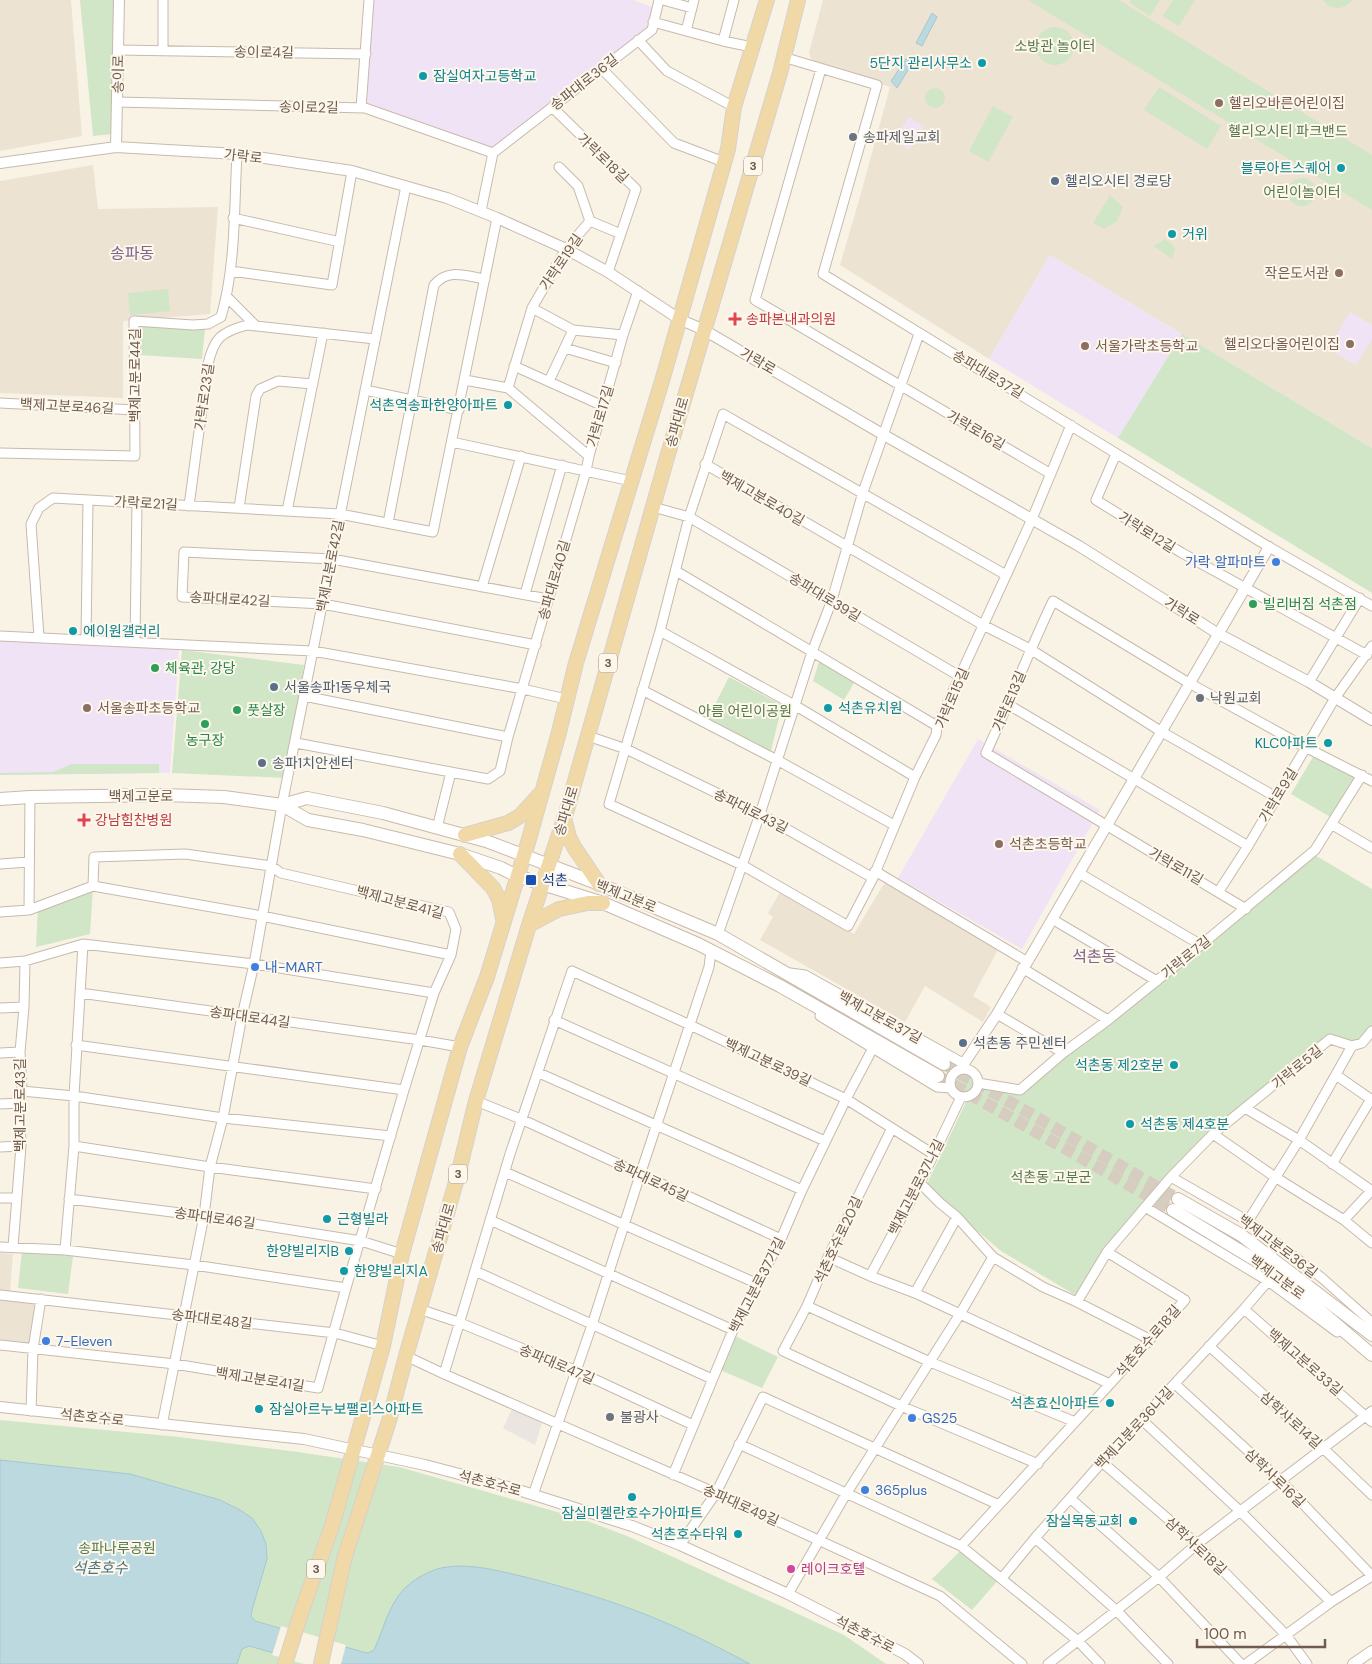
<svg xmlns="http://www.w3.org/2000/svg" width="1372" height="1664" font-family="'DM Sans','Noto Sans KR',sans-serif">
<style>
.residential{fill:#ede3d3}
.industrial{fill:#eae5e0}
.education{fill:#f0e3f6}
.green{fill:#d1e5c7}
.water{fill:#bdd9e0;stroke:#a5c7d1}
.pier{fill:#f9f3e6}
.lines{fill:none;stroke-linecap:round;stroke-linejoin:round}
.secondary-tunnel{stroke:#d6cdc0;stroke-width:12;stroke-dasharray:12 6;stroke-linecap:butt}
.minor-casing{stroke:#c7baac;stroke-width:11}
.tertiary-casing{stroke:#c7baac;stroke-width:12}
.secondary-casing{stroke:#c9baaa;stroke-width:14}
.primary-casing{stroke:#d7d1cd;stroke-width:16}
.minor{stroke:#fff;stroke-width:9}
.tertiary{stroke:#fff;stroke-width:10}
.secondary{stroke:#fff;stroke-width:12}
.primary{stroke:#f0d9a7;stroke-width:14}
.culture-dot{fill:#0f9aa8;stroke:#fdf7ec;stroke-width:2}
.education-dot{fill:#8d6e63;stroke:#fdf7ec;stroke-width:2}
.worship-dot{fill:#6b7280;stroke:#fdf7ec;stroke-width:2}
.service-dot{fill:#5c6f8a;stroke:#fdf7ec;stroke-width:2}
.health-dot{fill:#e0444e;stroke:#fdf7ec;stroke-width:2}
.shop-dot{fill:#3f7fe0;stroke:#fdf7ec;stroke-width:2}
.leisure-dot{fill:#2e9e5b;stroke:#fdf7ec;stroke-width:2}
.transit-dot{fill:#1a4fb4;stroke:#fdf7ec;stroke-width:2}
.hotel-dot{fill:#d1479c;stroke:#fdf7ec;stroke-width:2}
.labels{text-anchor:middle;stroke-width:4;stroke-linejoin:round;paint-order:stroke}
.shield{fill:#fdf7ec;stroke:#9a8a7d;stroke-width:1}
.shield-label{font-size:12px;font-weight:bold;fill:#6f5c4e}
.park-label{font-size:14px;fill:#557a4b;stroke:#fdf7ec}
.street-label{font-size:14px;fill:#6f5c4e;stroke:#fdf7ec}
.culture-label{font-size:14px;fill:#0d838f;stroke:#fdf7ec;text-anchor:end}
.education-label{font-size:14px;fill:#785e54;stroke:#fdf7ec;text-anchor:start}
.worship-label{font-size:14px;fill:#5b616d;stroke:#fdf7ec;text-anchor:start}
.service-label{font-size:14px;fill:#4e5e75;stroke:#fdf7ec;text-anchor:start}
.health-label{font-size:14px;fill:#be3a42;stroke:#fdf7ec;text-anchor:start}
.shop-label{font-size:14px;fill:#366cbe;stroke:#fdf7ec;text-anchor:start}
.leisure-label{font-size:14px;fill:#27864d;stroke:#fdf7ec;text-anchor:start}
.transit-label{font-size:14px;fill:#164399;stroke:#fdf7ec;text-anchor:start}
.hotel-label{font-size:14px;fill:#b23c85;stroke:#fdf7ec;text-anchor:start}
.water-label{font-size:15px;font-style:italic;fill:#4b7480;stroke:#fdf7ec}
.quarter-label{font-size:16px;fill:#81668c;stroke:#fdf7ec}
</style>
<rect width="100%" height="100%" fill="#f9f3e6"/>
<path class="residential" d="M0,0h71l11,136 -82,15z
M823,0h549v448l-322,-193 -61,104 -149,-94 21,-72 29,-106 -78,-26 -3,-8z
M93,165l5,44 120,-2 -8,107 -87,7v77l-123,-5v-212z
M889,883l110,65 -26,48 18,11 -8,15 -58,-36 -20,36 -145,-82 13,-23 -5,-4 12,-21 74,42 29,-49z
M0,1253l13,1 -3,38 26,3 -5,50 -31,-3z"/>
<path class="industrial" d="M513,1407l30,13 -8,25 -32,-17z"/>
<path class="education" d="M372,0h261l22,8 -4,18 -159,123 -127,-44z
M909,117l15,10 -15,23 -15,-10z
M1050,255l132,79 -64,104 -129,-79z
M1350,312l22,13v14l-16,26 -28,-16z
M0,639l179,11 -9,123 -170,2z
M978,739l122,71 -78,139 -124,-71z"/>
<path class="green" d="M80,0h36l-3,134 -20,2z
M1028,0h91l253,155v55z
M1131,0h29l-10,16 -20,-13z
M1173,0h22l-16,26 -16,-10z
M1323,0h29c-8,11 -21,10 -29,0z
M1036 46a19 19 0 1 1 38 0a19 19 0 1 1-38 0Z
M1159,87l62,39 -14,23 -63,-39z
M925 98a10 10 0 1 1 20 0a10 10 0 1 1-20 0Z
M993,106l20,11 -25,45 -19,-11z
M1288 192a14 14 0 1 1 28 0a14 14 0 1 1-28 0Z
M1110,195l13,12 -6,14 -13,8 -11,-6z
M1165,239l7,5 3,5 -3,10 -18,-13z
M168,289l2,22 -40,4 -2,-22z
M139,324l66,4 -3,31 -63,-4z
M1182,334l190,114v145l-254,-155z
M182,650l122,15 -17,113 -115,-5z
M819,662l35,21 -10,17 -31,-19z
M729,677l53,28 -11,46 -63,-33z
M1316,752l42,25 -26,41 -41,-24z
M72,764h87v9l-159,2v-2l53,-1z
M1313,854l59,35v139l-9,11 -12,5 -22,-7 -158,136 -94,123 -76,-45 -59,-50 -15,-17 40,-84c9,-2 13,-5 17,-14l36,8z
M93,888l-3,46 -54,13 2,-39z
M955 1084a9 9 0 1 1 18 0a9 9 0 1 1-18 0Z
M22,1251l51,5 -5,38 -50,-6z
M735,1336l43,21 -16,31 -44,-19z
M0,1420l179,17 119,15 101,15 183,52 45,17 217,99 42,29h-886z
M962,1549l37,30 -27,31 -40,-31z"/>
<path class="water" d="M932,13l5,4 -15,29 -6,-3z
M906,59l7,3 -16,26 -6,-7z
M0,1460l130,14 90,26 20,10 12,8 9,13 5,13 1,15 -15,51 -1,6 4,5 108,31 5,1 6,-3c11,-24 16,-52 38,-68 10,-7 23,-14 35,-15 26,-4 56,5 82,11 35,9 70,19 105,32 40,15 79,34 116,54h-437l-64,-18 -7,3 -5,15h-237z"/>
<path class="pier" d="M281,1626l65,19 -5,19h-37l-32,-9z"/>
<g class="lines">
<path class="secondary-tunnel" d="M944,1064l234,135
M938,1076l235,134"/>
<defs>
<path id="minor" d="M663,0l29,8
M653,22l70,19 29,6
M686,31l8,-31
M638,40l29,31 67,36
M723,41l11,-41
M118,50l248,4
M163,50v-50
M783,57l94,28 -54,189 446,273 103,59
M602,69l72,74 50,19
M821,69l-66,231 296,174
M117,102l248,6 128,45
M552,107l84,82 -28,83
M361,108l8,-108
M493,153l159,-123 7,-30
M481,211l12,-58
M233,218l107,24
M590,221l31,13
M231,271l101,14 20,-114
M227,297l29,29
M532,308l41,22 50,5
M565,348l51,15
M514,366l89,40
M465,380l43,8 81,68
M549,381l24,-51
M508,388l24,-80 34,-59 24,-28 -12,-35 -19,-19
M365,390l94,20
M0,403l135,7
M452,442l179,39
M0,453l135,3 -1,-135 59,4 15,-1 13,-7c15,-51 13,-110 16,-163
M1116,454l-20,46 86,53 185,102
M705,464l278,161 47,24 132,83 114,65
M189,506l19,-142c6,-26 13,-32 39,-39l128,14
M653,507l36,10 272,160
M239,508l17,-112 4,-7 18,-8 35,3
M287,511l36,-178
M388,523l46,-238c14,-17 32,-9 51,-6
M676,571l261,155
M1006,575l-283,-161 -34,103 -29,114 -51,173 133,61 106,61 25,-48 42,-101 21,-42 1,-9 95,-207 39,-94
M482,587l39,-131
M525,594l37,-129
M660,631l136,75 119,71
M0,636l313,15 210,38 43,10
M39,637l-8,-113 8,-16 14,-10 287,16 93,18 64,-314
M86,640l2,-140
M135,642l2,-140
M536,645l-213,-41 -141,-7 2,-45 148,7 216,40
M1309,682l51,-84
M642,690l135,70 117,65
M304,696l204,41
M1009,705l239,141
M588,736l38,13 134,65 113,64
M296,743l192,36 12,-8 8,-34 78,-266 3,-15 34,-121 15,-44
M1331,824l41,24
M437,828l14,-56
M0,864l29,-2
M875,871l151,90
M1079,873l122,72
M93,886l169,30 189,39
M1219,891l29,-45 87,-148 37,-52
M1246,909l-260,-156c23,-50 43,-102 67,-152l136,82 118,65 65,33
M29,910l1,-113
M0,912l29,-2 64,-24
M1052,919l105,62
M718,934l42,-120 52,-162 20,-52 31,-108 56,-158
M0,963l25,-2 58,-17 171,20 180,29
M1022,968l86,52
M790,973l15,2 154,86 6,1 -2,7
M80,993l340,47 40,7
M0,1008l24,-1
M997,1014l66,39
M820,1016l117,71 14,1
M554,1020l271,121
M76,1045l328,45
M0,1053l20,-1
M950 1083a14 14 0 1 1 28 0a14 14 0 1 1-28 0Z
M539,1073l263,117
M1336,1075l36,25
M978,1083l42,7 43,-37 45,-33 93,-75 114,-95 47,-75
M22,1091l52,5 149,22 168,18
M476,1101l45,18 260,120
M0,1104l20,-1
M1245,1108l54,32 73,51
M892,1128l-64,129 -21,49 -24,45 118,55 137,58
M1213,1134l62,43 69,43 28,23
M74,1146l136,21 166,22
M0,1147l21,-1
M1332,1164l39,-65
M505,1172l253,112
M1171,1177l77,44 74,57 46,41 1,13
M920,1183l20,20 17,14 36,40 50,30 34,15 30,-50 64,-75 42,-43 117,-95 22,7
M0,1198h17
M69,1199l135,17 157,25 41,13
M1145,1207l123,74 69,51
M490,1220l243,110
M1344,1220l28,-30
M1248,1221l51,-81 53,-94 10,-3 10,-12
M0,1247l65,3 129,15 152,23
M13,1247l8,-101 -1,-43 2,-12 -2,-39 4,-45 1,-46
M65,1250l9,-104v-50l9,-152
M828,1257l42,19 45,17 195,91
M475,1271l237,108
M870,1276l50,-93 41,-86
M915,1293l42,-76
M0,1295l335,38 48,13
M1077,1302l72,37
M807,1306l121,55 147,61
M419,1309l39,13 119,49 116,54
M1244,1309l128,113
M0,1345l175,19 143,24 28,-100 58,-198 30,-97 17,-38 5,-26 -7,-17 -168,-39 -10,-7 -86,-12 -91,3 -1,29
M1209,1346l114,102 49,47
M406,1356l38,18 272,119 224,103 82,68
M444,1374l66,-220 62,-183 118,54 156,74 87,55
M1175,1384l106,97 91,95
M31,1411l2,-62 8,-50
M1142,1420l99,92 90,90
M162,1425l42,-209 6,-49 13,-49 19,-102 12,-52 28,-159 124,-619
M739,1444l222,102 116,94 23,24
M1102,1462l95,82 89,91 21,29
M673,1475l60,-145 48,-91 21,-49 44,-91 27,-51
M533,1495l59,-170 48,-150 69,-208 2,-16
M1070,1498l89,79 82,87
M1035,1538l81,72 52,54
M680,1545l36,-52 47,-96 236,108
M961,1546l149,-162 75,-84 -78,-48
M1002,1578l33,-40 67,-76 142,-153 24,-28
M788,1594l58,-100 114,-180 33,-57
M1048,1664l111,-87 38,-33 175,-133
M1246,1664l85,-62 41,-26"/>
<path id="tertiary" d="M116,147l3,-147
M0,163l116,-16 121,7 115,17 95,27 50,20 69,31 42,23 56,37 15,10 25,11 180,105 195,111 138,87 92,49 63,38
M965,1062l32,-48 272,-467
M0,1407l304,32 121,26 87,23 120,38 48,19 108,49 117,60 13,10
M1353,1664l19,-13"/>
<path id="secondary" d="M0,799l30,-2 134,-2 60,2 58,8 26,15 55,10 97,24 41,14 16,8 86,27 95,41 82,42 158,90
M282,805l25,-7 76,15 103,28 113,43 119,50 226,130
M1178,1199l63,36 131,100
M1173,1210l102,62 97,83"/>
<path id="primary" d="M564,818l5,19 5,10 25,37
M465,835l43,-12 12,-7 19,-21
M460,854l33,34 6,11 4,20
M529,925l30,-16 29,-6h15
M285,1664l16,-51 31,-87 51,-180 19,-92 58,-207 27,-70 42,-138 29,-103 18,-73 86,-282 66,-232 6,-42 33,-107
M321,1664l24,-108 44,-135 17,-65 52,-181 18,-74 53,-176 37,-112 100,-352 114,-388 18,-73"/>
</defs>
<use href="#minor" class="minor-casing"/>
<use href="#tertiary" class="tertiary-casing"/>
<use href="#secondary" class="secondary-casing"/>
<use href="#primary" class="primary-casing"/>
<use href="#minor" class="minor"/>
<use href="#tertiary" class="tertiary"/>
<use href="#secondary" class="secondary"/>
<use href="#primary" class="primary"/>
</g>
<g class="culture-dot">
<circle cx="982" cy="63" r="5"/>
<circle cx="423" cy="76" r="5"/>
<circle cx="1341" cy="168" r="5"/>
<circle cx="1172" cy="234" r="5"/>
<circle cx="508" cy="405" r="5"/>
<circle cx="73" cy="631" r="5"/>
<circle cx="828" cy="708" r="5"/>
<circle cx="1328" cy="743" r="5"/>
<circle cx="1174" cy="1065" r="5"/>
<circle cx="1130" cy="1124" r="5"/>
<circle cx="327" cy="1219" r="5"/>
<circle cx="349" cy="1251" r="5"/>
<circle cx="344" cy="1271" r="5"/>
<circle cx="1110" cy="1403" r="5"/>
<circle cx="259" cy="1409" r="5"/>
<circle cx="632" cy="1497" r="5"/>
<circle cx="1133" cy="1521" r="5"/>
<circle cx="738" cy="1534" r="5"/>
</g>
<g class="education-dot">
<circle cx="1219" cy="103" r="5"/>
<circle cx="1339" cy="273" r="5"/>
<circle cx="1350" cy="344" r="5"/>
<circle cx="1085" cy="346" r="5"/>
<circle cx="87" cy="708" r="5"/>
<circle cx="999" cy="844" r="5"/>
</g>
<g class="worship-dot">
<circle cx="853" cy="137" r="5"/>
<circle cx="1200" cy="698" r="5"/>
<circle cx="610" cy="1417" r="5"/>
</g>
<g class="service-dot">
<circle cx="1055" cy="181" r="5"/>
<circle cx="274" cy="687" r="5"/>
<circle cx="262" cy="763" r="5"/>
<circle cx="963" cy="1043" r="5"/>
</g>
<g class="health-dot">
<path d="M732.5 311.5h5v5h5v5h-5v5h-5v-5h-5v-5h5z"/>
<path d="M81.5 812.5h5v5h5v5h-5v5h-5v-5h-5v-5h5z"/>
</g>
<g class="shop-dot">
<circle cx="1276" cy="562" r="5"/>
<circle cx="255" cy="967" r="5"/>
<circle cx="46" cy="1341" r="5"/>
<circle cx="912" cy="1418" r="5"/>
<circle cx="865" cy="1490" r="5"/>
</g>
<g class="leisure-dot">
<circle cx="1253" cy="604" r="5"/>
<circle cx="155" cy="668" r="5"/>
<circle cx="237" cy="710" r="5"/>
<circle cx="205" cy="724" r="5"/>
</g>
<rect class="transit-dot" x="525" y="874" width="12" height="12" rx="2.5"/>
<circle class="hotel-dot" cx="791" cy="1569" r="5"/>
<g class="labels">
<g class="shield">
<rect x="744" y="156.5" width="18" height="19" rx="4"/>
<rect x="599" y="653.5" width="18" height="19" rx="4"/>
<rect x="449" y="1164.5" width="18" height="19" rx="4"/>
<rect x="307" y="1559.5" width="18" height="19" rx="4"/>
</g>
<g class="shield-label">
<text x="753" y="170">3</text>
<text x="608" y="667">3</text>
<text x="458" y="1178">3</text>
<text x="316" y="1573">3</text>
</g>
<g class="park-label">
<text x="1055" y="51">소방관 놀이터</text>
<text x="1288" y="136">헬리오시티 파크밴드</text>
<text x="1302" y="197">어린이놀이터</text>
<text x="745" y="716">아름 어린이공원</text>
<text x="1051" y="1182">석촌동 고분군</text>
<text x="117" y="1553">송파나루공원</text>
</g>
<g class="street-label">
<text transform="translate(264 52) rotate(1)" y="5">송이로4길</text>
<text transform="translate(118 74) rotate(-89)" y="5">송이로</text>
<text transform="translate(584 82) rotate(-38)" y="5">송파대로36길</text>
<text transform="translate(309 107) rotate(1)" y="5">송이로2길</text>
<text transform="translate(243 156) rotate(6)" y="5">가락로</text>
<text transform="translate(603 158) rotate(44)" y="5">가락로18길</text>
<text transform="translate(561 262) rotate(-56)" y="5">가락로19길</text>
<text transform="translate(758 361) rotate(30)" y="5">가락로</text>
<text transform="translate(988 374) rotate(31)" y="5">송파대로37길</text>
<text transform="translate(135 375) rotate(-90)" y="5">백제고분로44길</text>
<text transform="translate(204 397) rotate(-82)" y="5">가락로23길</text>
<text transform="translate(67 406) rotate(3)" y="5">백제고분로46길</text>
<text transform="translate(600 416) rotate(-74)" y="5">가락로17길</text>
<text transform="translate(677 422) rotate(-74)" y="5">송파대로</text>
<text transform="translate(976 430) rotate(30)" y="5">가락로16길</text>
<text transform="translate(762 498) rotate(30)" y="5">백제고분로40길</text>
<text transform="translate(146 503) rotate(3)" y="5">가락로21길</text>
<text transform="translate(1147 532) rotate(32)" y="5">가락로12길</text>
<text transform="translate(330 566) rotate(-79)" y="5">백제고분로42길</text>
<text transform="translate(554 580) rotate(-74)" y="5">송파대로40길</text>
<text transform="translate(825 597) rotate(31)" y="5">송파대로39길</text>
<text transform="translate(230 599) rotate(3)" y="5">송파대로42길</text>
<text transform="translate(1182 611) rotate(32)" y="5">가락로</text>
<text transform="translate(952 698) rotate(-67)" y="5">가락로15길</text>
<text transform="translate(1009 701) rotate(-67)" y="5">가락로13길</text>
<text transform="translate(1278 795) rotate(-59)" y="5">가락로9길</text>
<text x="141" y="801">백제고분로</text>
<text transform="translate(566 811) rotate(-73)" y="5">송파대로</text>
<text transform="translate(751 811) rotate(27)" y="5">송파대로43길</text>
<text transform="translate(1176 866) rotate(30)" y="5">가락로11길</text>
<text transform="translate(626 896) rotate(22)" y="5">백제고분로</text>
<text transform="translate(400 902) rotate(15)" y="5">백제고분로41길</text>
<text transform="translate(1186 957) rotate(-39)" y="5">가락로7길</text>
<text transform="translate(250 1017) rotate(8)" y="5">송파대로44길</text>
<text transform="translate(880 1017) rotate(29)" y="5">백제고분로37길</text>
<text transform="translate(768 1062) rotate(25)" y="5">백제고분로39길</text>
<text transform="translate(1297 1067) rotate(-39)" y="5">가락로5길</text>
<text transform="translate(20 1105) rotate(-90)" y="5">백제고분로43길</text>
<text transform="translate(651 1180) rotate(25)" y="5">송파대로45길</text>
<text transform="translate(916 1187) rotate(-63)" y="5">백제고분로37나길</text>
<text transform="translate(215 1218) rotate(8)" y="5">송파대로46길</text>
<text transform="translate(443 1228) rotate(-74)" y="5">송파대로</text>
<text transform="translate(838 1240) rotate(-65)" y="5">석촌호수로20길</text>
<text transform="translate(1278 1246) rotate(37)" y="5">백제고분로36길</text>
<text transform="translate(1277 1277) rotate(36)" y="5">백제고분로</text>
<text transform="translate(757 1285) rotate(-63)" y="5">백제고분로37가길</text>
<text transform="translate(212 1319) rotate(7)" y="5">송파대로48길</text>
<text transform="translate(1148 1341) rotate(-49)" y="5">석촌호수로18길</text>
<text transform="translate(1305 1362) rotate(41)" y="5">백제고분로33길</text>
<text transform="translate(557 1364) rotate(23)" y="5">송파대로47길</text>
<text transform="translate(260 1379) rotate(9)" y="5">백제고분로41길</text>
<text transform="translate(92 1417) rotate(6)" y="5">석촌호수로</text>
<text transform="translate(1291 1420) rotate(42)" y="5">삼학사로14길</text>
<text transform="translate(1134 1428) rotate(-47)" y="5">백제고분로36나길</text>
<text transform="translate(1275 1478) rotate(44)" y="5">삼학사로16길</text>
<text transform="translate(490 1483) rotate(15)" y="5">석촌호수로</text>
<text transform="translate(741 1505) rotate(24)" y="5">송파대로49길</text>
<text transform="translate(1196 1546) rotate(43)" y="5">삼학사로18길</text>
<text transform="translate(865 1634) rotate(27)" y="5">석촌호수로</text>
</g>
<g class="culture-label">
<text x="972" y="68">5단지 관리사무소</text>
<text x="433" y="81" text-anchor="start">잠실여자고등학교</text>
<text x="1331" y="173">블루아트스퀘어</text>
<text x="1182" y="239" text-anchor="start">거위</text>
<text x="498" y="410">석촌역송파한양아파트</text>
<text x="83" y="636" text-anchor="start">에이원갤러리</text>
<text x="838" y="713" text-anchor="start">석촌유치원</text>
<text x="1318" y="748">KLC아파트</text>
<text x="1164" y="1070">석촌동 제2호분</text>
<text x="1140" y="1129" text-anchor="start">석촌동 제4호분</text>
<text x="337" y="1224" text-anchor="start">근형빌라</text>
<text x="339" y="1256">한양빌리지B</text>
<text x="354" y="1276" text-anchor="start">한양빌리지A</text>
<text x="1100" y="1408">석촌효신아파트</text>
<text x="269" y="1414" text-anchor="start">잠실아르누보팰리스아파트</text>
<text x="632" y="1518" text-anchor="middle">잠실미켈란호수가아파트</text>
<text x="1123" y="1526">잠실목동교회</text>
<text x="728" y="1539">석촌호수타워</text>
</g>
<g class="education-label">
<text x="1229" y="108">헬리오바른어린이집</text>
<text x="1329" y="278" text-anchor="end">작은도서관</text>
<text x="1340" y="349" text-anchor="end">헬리오다올어린이집</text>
<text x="1095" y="351">서울가락초등학교</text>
<text x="97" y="713">서울송파초등학교</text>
<text x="1009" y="849">석촌초등학교</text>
</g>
<g class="worship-label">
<text x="863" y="142">송파제일교회</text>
<text x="1210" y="703">낙원교회</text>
<text x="620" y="1422">불광사</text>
</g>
<g class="service-label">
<text x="1065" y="186">헬리오시티 경로당</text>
<text x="284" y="692">서울송파1동우체국</text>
<text x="272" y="768">송파1치안센터</text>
<text x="973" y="1048">석촌동 주민센터</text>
</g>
<g class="health-label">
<text x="746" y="324">송파본내과의원</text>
<text x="95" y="825">강남힘찬병원</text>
</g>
<g class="shop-label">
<text x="1266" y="567" text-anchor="end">가락 알파마트</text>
<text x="265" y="972">내-MART</text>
<text x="56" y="1346">7-Eleven</text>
<text x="922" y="1423">GS25</text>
<text x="875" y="1495">365plus</text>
</g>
<g class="leisure-label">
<text x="1263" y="609">빌리버짐 석촌점</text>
<text x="165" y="673">체육관, 강당</text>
<text x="247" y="715">풋살장</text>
<text x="205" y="745" text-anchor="middle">농구장</text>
</g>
<g class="transit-label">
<text x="542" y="885">석촌</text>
</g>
<g class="hotel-label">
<text x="801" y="1574">레이크호텔</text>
</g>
<g class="water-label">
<text x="100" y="1573">석촌호수</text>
</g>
<g class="quarter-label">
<text x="132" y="259">송파동</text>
<text x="1094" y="962">석촌동</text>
</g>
</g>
<path d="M1197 1639v8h128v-8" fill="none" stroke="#6f5c4e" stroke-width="2.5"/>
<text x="1204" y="1639" font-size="15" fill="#6f5c4e" stroke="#fdf7ec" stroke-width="4" paint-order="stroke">100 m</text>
</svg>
